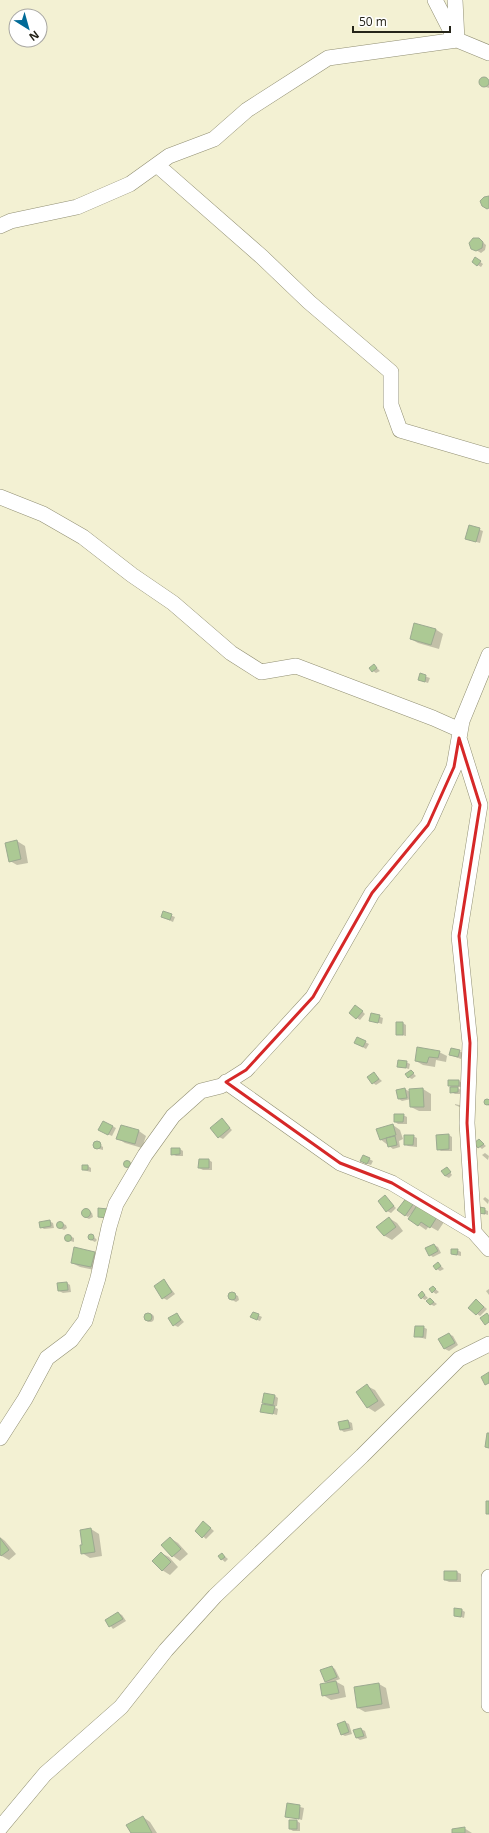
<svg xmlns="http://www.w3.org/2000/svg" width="489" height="1833" font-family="'Open Sans',sans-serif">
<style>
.shadow{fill:#0003}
.building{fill:#acc994;stroke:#9caa90}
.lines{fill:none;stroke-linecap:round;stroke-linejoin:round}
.minor-casing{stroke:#918f73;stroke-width:16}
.minor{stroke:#fff;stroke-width:15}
.marked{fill:none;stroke:#d62828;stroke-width:3;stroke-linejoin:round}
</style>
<rect width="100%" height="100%" fill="#f3f1d3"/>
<path class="shadow" d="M482,79l7,2v7l-9,-3z
M479,239l7,6 -1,5 -4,3 -5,-3z
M479,261l4,3 -2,3 -8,-5z
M469,526l14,5 -3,12 -14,-4z
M435,629l8,5 -4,15 -21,-6 -7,-4z
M374,665l6,6 -4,2 -3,-2z
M421,675l9,3 -2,5 -9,-3z
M17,841l8,5 3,17 -11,2 -7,-4z
M164,913l11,4 -2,5 -11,-5z
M359,1008l6,6 -5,6 -3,-2z
M372,1014l11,4 -1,6 -12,-4z
M403,1023l3,2v11l-9,-2z
M365,1042l4,2 -3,5 -7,-4z
M459,1051l4,2 -2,6 -11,-4z
M439,1052l8,4 -1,6 -10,-2 -1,7 -12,-2 -7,-4z
M406,1062l4,2 -1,5 -11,-3z
M411,1071l5,5 -4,3 -4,-2z
M374,1074l8,7 -6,4 -3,-2z
M459,1081l3,2v4h-6l5,3v4h-6l-4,-2v-5l-2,-2z
M405,1089l5,3v-2l13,-1 8,5v17h-12l-8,-4v-8l-9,2 -3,-2z
M487,1100h2v6l-3,-3z
M455,1104l8,2 -1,2 -7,-3z
M403,1115l4,2v7h-9l-3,-2z
M222,1120l10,10 -9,9 -4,-2z
M104,1122l12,6 -4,8 -13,-6z
M393,1125l7,5 3,9 -4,2 1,6 -7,2 -13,-10z
M121,1126l18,5 7,5 -4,12 -17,-5 -8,-5z
M449,1135l3,2v14h-11l-3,-2z
M413,1136l4,2v9l-9,-1 -3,-2z
M479,1140l7,6 -4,3 -7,-6z
M97,1143l6,4v3l-8,-2 -1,-4z
M180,1149l3,2v5h-7l-4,-2z
M485,1153l4,3 -1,4 -6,-5z
M369,1159l4,2 -2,4 -6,-2z
M209,1160l3,2v8h-9l-4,-2z
M126,1162l6,2v5l-7,-3z
M88,1166l3,2v4l-8,-2z
M447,1168l5,7 -3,3 -4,-2z
M385,1197l11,11 -5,5 -4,-2z
M485,1197l4,3 -1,4 -5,-5z
M407,1198l37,24 -6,9 -9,-5 -3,4 -16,-11 3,-5 -1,-1 -4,4 -3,-2z
M480,1208l8,3v4l-9,-3z
M86,1209l6,4 1,4 -4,2 -6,-3 -1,-5z
M389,1218l8,5 6,8 -11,9 -7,-4 -7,-9z
M49,1221l4,2 1,5 -10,1 -3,-2z
M59,1222l7,3 1,3 -3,2 -4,-2 -2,-3z
M70,1236l4,2v4l-7,-2 -1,-3z
M92,1236l3,2 2,2 -2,2 -4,-2 -2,-3z
M434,1245l4,2 3,6 -8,4 -3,-2z
M457,1250l4,2v4l-9,-2z
M94,1252l8,5 -3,14 -19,-4 -8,-4z
M438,1263l6,6 -4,2 -3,-2z
M164,1280l11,14 -8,6 -4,-2z
M67,1283l3,2 1,7 -8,1 -4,-2z
M433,1287l6,5 -3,2 -3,-2z
M489,1289v6l-3,-4z
M422,1292l6,6 -3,2 -3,-2z
M231,1293l7,3 1,4 -3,2 -4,-2 -3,-3z
M430,1299l7,5 -3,2 -4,-2z
M479,1302l8,7 -7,7 -11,-8z
M177,1314l7,8 -6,5 -4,-2z
M146 1318a4 4 0 1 1 8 0a4 4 0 1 1-8 0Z
M258,1315l4,2 -2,4 -5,-2z
M423,1327l4,2 -1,10 -11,-3z
M449,1334l4,2 5,9 -9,6 -4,-2 -6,-10z
M367,1386l8,4 10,15 -10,7 -8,-5z
M275,1396l3,2 -1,8h-5l6,3 -1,6 -15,-4 7,-5 -6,-3z
M348,1421l4,2 1,7 -9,2 -3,-2 -2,-8z
M207,1525l7,6 -8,8 -10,-9z
M91,1529l8,5 3,22 -12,2 -8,-5 1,-7z
M0,1537l5,4 11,13 -7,6 -9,-5z
M170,1538l8,5 10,11 -8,7 -7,-5 -11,-10z
M161,1553l8,4 9,10 -8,8 -8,-5z
M222,1554l6,5 -3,3 -6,-5z
M445,1572h12l4,2v8h-12l-4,-2z
M462,1610l3,2 -1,6 -9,-3z
M118,1613l4,2 4,6 -13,8 -7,-9z
M332,1667l3,2 5,10 -5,2 9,5 2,11 -15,3 -8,-5 6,-12 -3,-2z
M379,1684l7,4 4,20 -25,4 -7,-4z
M345,1722l4,2 3,10 -7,2 -4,-2z
M361,1729l4,2 2,7 -7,2 -3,-2 -2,-7z
M288,1804l16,4 -2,12 -16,-4z
M143,1817l7,5 7,11h-25z
M297,1821l3,2v8h-7l-3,-2z
M464,1828l8,5h-19z"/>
<path class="building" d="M479 82a5 5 0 1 1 10 0a5 5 0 1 1-10 0Z
M489,196v12l-2,1 -5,-3 -2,-5 4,-4z
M473,238h6l4,4 -1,6 -6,3 -5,-2 -2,-6z
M475,257l6,4 -4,5 -5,-4z
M469,525l11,3 -4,14 -11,-3z
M414,623l22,6 -5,16 -21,-6z
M374,664l3,4 -5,4 -3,-4z
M420,673l6,2 -1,7 -7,-2z
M17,840l4,19 -12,3 -4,-19z
M163,911l9,3 -2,6 -9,-3z
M355,1005l8,6 -7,8 -7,-6z
M371,1013l9,2 -2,8 -9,-2z
M396,1022h7v13h-7z
M357,1037l9,4 -3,6 -9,-4z
M417,1047l23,4 -2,7 -9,-1 -2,6 -12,-2z
M451,1048l9,2 -2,7 -9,-2z
M398,1060l9,1 -1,7 -9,-1z
M411,1070l3,3 -6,5 -3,-4z
M374,1072l5,7 -7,5 -5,-7z
M448,1080h11v6h-11z
M450,1087h8v5l-8,1z
M405,1088l2,10 -9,1 -2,-9z
M423,1088l1,19h-14l-1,-18z
M484 1102a3 3 0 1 1 6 0a3 3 0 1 1-6 0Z
M394,1114h10l-1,8h-9z
M222,1118l8,10 -12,10 -8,-10z
M103,1121l10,5 -5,9 -10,-5z
M393,1124l3,11 -16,5 -4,-11z
M121,1125l18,5 -4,14 -19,-5z
M449,1134v15l-12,1 -1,-15z
M404,1135h10l-1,10h-9z
M395,1136l2,9 -9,2 -2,-9z
M479,1139l5,5 -6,4 -4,-5z
M93 1145a4 4 0 1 1 8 0a4 4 0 1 1-8 0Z
M171,1148h9v6l-9,1z
M363,1155l7,3 -3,6 -7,-3z
M199,1159h10v9h-11z
M123.5 1164a3.5 3.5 0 1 1 7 0a3.5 3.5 0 1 1-7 0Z
M82,1165h6v5h-6z
M447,1167l4,5 -6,4 -4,-5z
M385,1195l9,11 -8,6 -8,-11z
M407,1197l7,6 -9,13 -8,-6z
M418,1204l19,13 -7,11 -9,-6 -3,4 -10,-7z
M479,1207l6,1v6l-7,-1z
M98,1208l10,1 -1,9 -9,-1z
M81.5 1213a4.5 4.5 0 1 1 9 0a4.5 4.5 0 1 1-9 0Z
M389,1217l7,10 -12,9 -8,-9z
M50,1220l1,6 -11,2 -1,-6z
M56.5 1225a3.5 3.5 0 1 1 7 0a3.5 3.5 0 1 1-7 0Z
M88 1237a3 3 0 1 1 6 0a3 3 0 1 1-6 0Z
M64.5 1238a3.5 3.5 0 1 1 7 0a3.5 3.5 0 1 1-7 0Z
M434,1244l4,7 -9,5 -4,-8z
M74,1247l21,5 -4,15 -20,-4z
M451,1249h7l-1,6 -6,-1z
M438,1262l3,4 -5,4 -3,-4z
M164,1279l8,13 -10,7 -8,-13z
M67,1282l1,8 -10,1 -1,-8z
M433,1286l3,3 -4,4 -3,-4z
M422,1291l3,4 -4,4 -3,-4z
M228 1296a4 4 0 1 1 8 0a4 4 0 1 1-8 0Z
M430,1298l4,4 -4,3 -4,-4z
M476,1299l8,8 -8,8 -8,-7z
M253,1312l6,2 -2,6 -7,-3z
M177,1313l4,7 -8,6 -5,-8z
M487,1313l2,3v6l-4,3 -5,-7z
M144 1317a4 4 0 1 1 8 0a4 4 0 1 1-8 0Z
M415,1326h9l-1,11h-9z
M449,1333l6,10 -11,6 -6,-10z
M489,1372v11l-4,2 -4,-8z
M367,1384l11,17 -11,7 -11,-16z
M264,1393l11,2 -2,10 -11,-2z
M262,1404l13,2 -2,8 -13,-2z
M348,1420l2,8 -10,2 -2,-8z
M487,1433h2v15l-4,-1z
M486,1501h3v13h-3z
M203,1521l8,7 -9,10 -7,-7z
M91,1528l4,24 -14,2 -1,-9h2l-2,-15z
M170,1537l11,12 -9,8 -11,-12z
M0,1538l9,12 -8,6 -1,-2z
M161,1552l10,10 -9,9 -10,-10z
M222,1553l3,4 -4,3 -3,-4z
M444,1571h13v9h-13z
M454,1608l8,1 -1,8 -7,-1z
M118,1612l5,7 -14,8 -4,-7z
M332,1666l5,11 -12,5 -5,-12z
M336,1681l3,12 -17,3 -2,-12z
M379,1683l3,21 -25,4 -3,-21z
M345,1721l4,11 -8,3 -4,-11z
M361,1728l3,8 -8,2 -3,-8z
M287,1803l13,2 -1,14 -14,-2z
M143,1816l9,17h-21l-5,-8z
M289,1820h8v9h-8z
M465,1827v6h-13v-4z"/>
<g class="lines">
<defs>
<path id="minor" d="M435,0l20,39 34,14
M157,165l105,92 47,45 82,70v33l9,25 89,26
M0,226l11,-5 66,-14 53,-23 39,-28 45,-17 33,-29 81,-52 129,-18 -2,-40
M0,497l43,17 40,23 49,38 41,28 58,50 30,19 35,-6 137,52 27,12
M460,741l20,64 -21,131 11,107 -3,80 7,109 15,17
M226,1082l114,81 52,20 82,49
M0,1438l25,-39 22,-41 24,-18 14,-19 13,-43 11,-51 7,-23 29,-49 28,-39 28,-25 20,-5 25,-16 67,-73 59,-104 56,-68 26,-58 8,-46 27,-66
M489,1577v128
M0,1828l45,-54 76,-67 45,-57 49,-54 147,-140 97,-97 30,-15"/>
</defs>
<use href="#minor" class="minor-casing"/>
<use href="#minor" class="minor"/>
</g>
<path class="marked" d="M459,738l21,67 -21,131 11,107 -3,80 7,109 -82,-49 -52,-20 -114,-81 20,-12 67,-73 59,-104 56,-68 26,-58z"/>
<g transform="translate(28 28) rotate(143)"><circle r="19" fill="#ffffff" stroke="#a8a7a3"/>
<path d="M0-3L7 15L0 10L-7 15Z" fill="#006a97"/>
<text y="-6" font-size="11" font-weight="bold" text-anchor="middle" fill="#252419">N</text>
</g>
<path d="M353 26v6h97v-6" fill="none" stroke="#252419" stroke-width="2"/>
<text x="359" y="26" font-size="12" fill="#252419" stroke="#ffffff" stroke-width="3" paint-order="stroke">50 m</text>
</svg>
